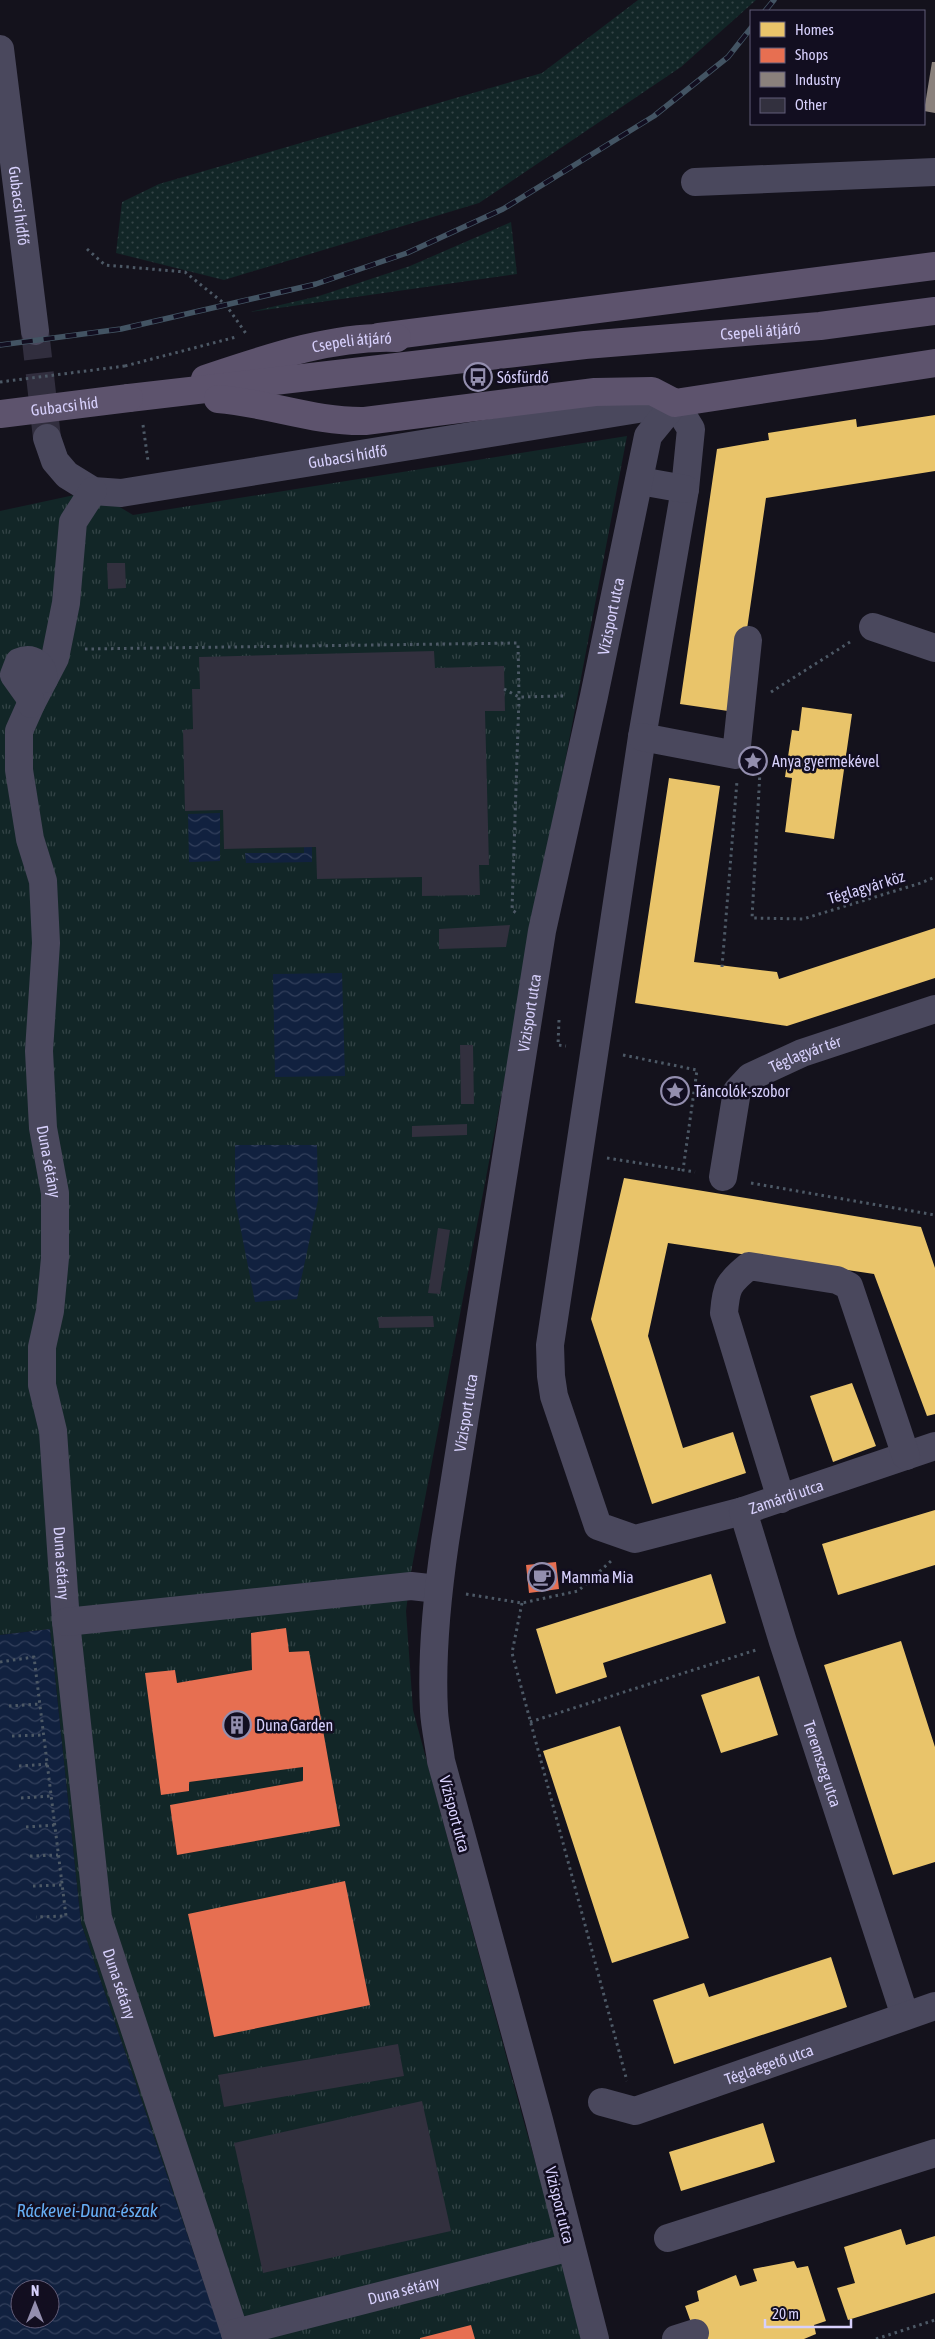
<svg xmlns="http://www.w3.org/2000/svg" width="935" height="2339" font-family="'Asap Condensed',sans-serif">
<style>
.grass{fill:url(#grass-dots)}
.park{fill:url(#park-tufts)}
.water{fill:url(#water-waves);fill-rule:evenodd}
.homes{fill:#e9c46a}
.shops{fill:#e76f51}
.industry{fill:#8a817c}
.building{fill:#32303e}
.lines{fill:none;stroke-linecap:round;stroke-linejoin:round}
.minor-tunnel{stroke:#312e3e;stroke-width:28;stroke-dasharray:28 14;stroke-linecap:butt}
.path{stroke:#4d5966;stroke-width:3;stroke-dasharray:2.5 4;stroke-linecap:butt}
.minor{stroke:#4a485d;stroke-width:28}
.major{stroke:#5d536d;stroke-width:28}
.rail-casing{stroke:#435463;stroke-width:5.5}
.rail{stroke:#120e20;stroke-width:4;stroke-dasharray:11;stroke-linecap:butt}
.path-bridge{stroke:#4d5966;stroke-width:3;stroke-dasharray:2.5 4;stroke-linecap:butt}
.major-bridge{stroke:#5d536d;stroke-width:28}
.labels{text-anchor:middle;stroke-width:5;stroke-linejoin:round;paint-order:stroke}
.street-label{font-size:16px;fill:#d7d0fc;stroke:#120e20}
.poi-label{font-size:16px;fill:#d7d0fc;stroke:#120e20;text-anchor:start}
.water-label{font-size:18px;font-style:italic;fill:#66aef4;stroke:#120e20}
</style>
<defs>
<pattern id="grass-dots" width="8" height="8" patternUnits="userSpaceOnUse" patternTransform="scale(1.25)"><rect width="8" height="8" fill="#122627"/><path d="M2 2h.1M6 6h.1" fill="none" stroke="#344447" stroke-width="1.8" stroke-linecap="round"/></pattern>
<pattern id="park-tufts" width="24" height="20" patternUnits="userSpaceOnUse" patternTransform="scale(1.25)"><rect width="24" height="20" fill="#122627"/><path d="M3 7l-1-3M5 7V3M7 7l1-3M15 17l-1-3M17 17v-4M19 17l1-3" fill="none" stroke="#344447"/></pattern>
<pattern id="water-waves" width="16" height="10" patternUnits="userSpaceOnUse" patternTransform="scale(1.25)"><rect width="16" height="10" fill="#11213f"/><path d="M0 5q4-4 8 0t8 0" fill="none" stroke="#33405c"/></pattern>
</defs>
<rect width="100%" height="100%" fill="#14121c"/>
<path class="grass" d="M638,0h118l-75,67 -202,136 -255,77 -108,-27 6,-51 37,-18 383,-111z
M511,222l6,52 -267,38 69,-16 91,-30z"/>
<path class="park" d="M627,436l-216,1136 -5,39 7,99 112,416 61,213h-363l-142,-416 -31,-294 -50,6v-1124l93,-20 40,24z"/>
<path class="water" d="M220,813v48l-31,1 -1,-48z
M312,839v23l-66,1 -1,-10h59v-13z
M342,973l3,103 -70,1 -2,-103z
M235,1145h82l1,55 -21,99 -42,3 -20,-102z
M50,1629l31,294 142,416h-223v-704zM20,2289h30v30h-30z"/>
<path class="homes" d="M935,415v56l-169,27 -31,214 -55,-8 37,-255 52,-9 -1,-7 88,-14 1,8z
M802,707l50,7 -18,125 -49,-7 7,-54 -7,-1 7,-47 7,1z
M669,778l51,8 -26,176 83,10 2,7 156,-51v50l-148,48 -152,-23z
M624,1178l297,49 14,41v146l-8,2 -53,-142 -206,-31 -20,93 35,112 50,-16 13,41 -94,31 -61,-185z
M852,1383l24,63 -43,16 -23,-66z
M935,1510v55l-97,30 -16,-51z
M711,1574l15,49 -123,40 4,14 -51,17 -20,-65z
M901,1641l34,106v115l-42,13 -69,-210z
M759,1676l19,59 -57,18 -20,-58z
M620,1726l69,212 -77,25 -69,-212z
M831,1957l16,50 -173,57 -21,-64 51,-17 5,14z
M763,2123l12,39 -94,29 -12,-39z
M901,2229l5,16 29,-9v57l-87,27 -11,-32 18,-5 -11,-36z
M794,2261l3,7 11,-2 18,55 -12,4 2,9 -12,5h-107l-12,-33 14,-5 -2,-10 39,-16 4,11 17,-5 -4,-12z"/>
<path class="shops" d="M556,1562l3,27 -30,4 -3,-28z
M286,1628l3,24 20,-1 31,175 -163,29 -7,-50 133,-24v-14l-114,15v9l-28,4 -16,-122 30,-3 2,13 75,-13 -1,-37z
M345,1881l25,124 -156,32 -26,-123z
M471,2325l4,14h-55v-1z"/>
<path class="industry" d="M932,62h3v51l-11,-2z"/>
<path class="building" d="M107,563h18l1,25 -18,1z
M434,651l1,17 69,-2 1,45h-20l4,154h-10l1,30 -58,1v-19l-105,2 -1,-32 -92,2 -1,-39 -38,1 -2,-81 10,-1 -1,-40h8l-1,-32z
M510,925l-4,22 -67,2v-20z
M460,1045h13l1,59h-13z
M467,1124v11l-55,2v-11z
M438,1228l12,2 -10,64 -12,-1z
M433,1316l1,11 -55,1 -1,-11z
M398,2044l6,32 -180,31 -6,-32z
M422,2101l29,130 -188,42 -29,-130z"/>
<g class="lines">
<path class="minor-tunnel" d="M35,331l12,107"/>
<path class="path" d="M87,249l18,16 80,7 41,33 21,30
M125,366l111,-29
M143,425l5,36
M85,649l433,-6 1,54 -7,213 6,4
M504,689l15,8 45,-1
M771,692l79,-50
M760,771l-8,147 51,1 118,-36 14,-6
M722,967l15,-186
M559,1020l-1,25 8,1
M623,1055l74,15 -14,100 12,2
M607,1158l76,12
M751,1183l184,32
M466,1594l56,9 56,-12 33,-30
M522,1603l-10,50 115,428
M0,1662l34,-5 32,259 -30,1
M9,1706l31,-2
M530,1722l226,-72
M12,1736l32,-1
M19,1766l30,-2
M21,1798l30,-2
M26,1827l29,-2
M30,1856l28,-1
M33,1886l29,-1
M876,2339l59,-19"/>
<g class="minor">
<path id="s1" d="M0,49l35,282"/>
<path d="M695,182l240,-10"/>
<path id="s2" d="M675,403l16,26 -6,60 -43,248 -92,608 1,31 3,20 44,130 37,13 108,-28 192,-65"/>
<path id="s3" d="M47,438l8,23 12,14 26,16 28,2 554,-90"/>
<path d="M640,481l45,8"/>
<path id="s4" d="M93,491l-20,31 -7,81 -11,55 -24,46 -12,27v39l11,69 13,42 3,62 -7,108 4,77 12,65v65l-5,53 -8,36v38l11,46 13,191 32,296 139,421"/>
<path d="M873,627l62,21"/>
<path d="M31,704l-2,-8 -15,-21 5,-13c14,-6 24,3 25,17"/>
<path d="M642,737l94,18 12,-115"/>
<path id="s5" d="M723,1177l14,-86 13,-14 52,-24 133,-44"/>
<path d="M781,1499l-57,-186c2,-26 4,-30 25,-47l88,14 12,6 57,170"/>
<path id="s6" d="M743,1511l40,131 122,374"/>
<path d="M66,1622l345,-36 27,3"/>
<path id="s7" d="M602,2102l33,9 300,-105"/>
<path d="M668,2238l267,-85"/>
<path id="s8" d="M235,2333l336,-86"/>
<path id="s9" d="M595,2339l-56,-219 -98,-359c-2,-17 -6,-33 -7,-50 -3,-56 3,-114 11,-169l97,-611 52,-235 54,-260 27,-33"/>
<path d="M676,2339l19,-6"/>
</g>
<g class="major">
<path d="M379,337l556,-71"/>
<path id="s10" d="M205,379c60,-20 128,-44 192,-41"/>
<path id="s11" d="M129,398l456,-53 235,-19 115,-15"/>
<path d="M218,399c50,4 97,23 147,22l230,-29 57,-1 23,12 260,-40"/>
</g>
<defs>
<path id="rail" d="M765,11l9,-11
M0,345l121,-16 195,-45 91,-31 96,-44 151,-93 74,-59 23,-29"/>
</defs>
<use href="#rail" class="rail-casing"/>
<use href="#rail" class="rail"/>
<path class="path-bridge" d="M0,382l125,-16"/>
<path class="major-bridge" id="s12" d="M0,414l129,-16"/>
</g>
<defs>
<symbol id="bus-ring" viewBox="-11 -11 22 22"><circle r="9.5" fill="#120e20" stroke="#938eae" stroke-width="1.5"/><path d="M-5-6H5V4H4V6H2V4H-2V6H-4V4H-5ZM-3.5-4V0h7V-4ZM-3.5 1.2v1.5H-2V1.2ZM2 1.2v1.5H3.5V1.2Z" fill="#938eae"/></symbol>
<symbol id="sight-ring" viewBox="-11 -11 22 22"><circle r="9.5" fill="#120e20" stroke="#938eae" stroke-width="1.5"/><path d="M0-6L1.8-2.2L6-1.7L2.9 1.2L3.7 5.4L0 3.3L-3.7 5.4L-2.9 1.2L-6-1.7L-1.8-2.2Z" fill="#938eae"/></symbol>
<symbol id="cafe-ring" viewBox="-11 -11 22 22"><circle r="9.5" fill="#120e20" stroke="#938eae" stroke-width="1.5"/><path d="M-5.5-4.5H6V0H3Q3 3.5 0 3.5H-2.5Q-5.5 3.5-5.5 0ZM3-3.2v2h1.7v-2ZM-6 4.5H4V6H-6Z" fill="#938eae"/></symbol>
<symbol id="building-ring" viewBox="-11 -11 22 22"><circle r="9.5" fill="#120e20" stroke="#938eae" stroke-width="1.5"/><path d="M-4-6H4V6H1V3H-1V6H-4ZM-2.5-4.3h1.7v1.8h-1.7ZM.8-4.3h1.7v1.8H.8ZM-2.5-1h1.7V.8h-1.7ZM.8-1h1.7V.8H.8Z" fill="#938eae"/></symbol>
</defs>
<g fill-rule="evenodd">
<use href="#bus-ring" x="462" y="361" width="32" height="32"/>
<use href="#sight-ring" x="737" y="745" width="32" height="32"/>
<use href="#sight-ring" x="659" y="1075" width="32" height="32"/>
<use href="#cafe-ring" x="526" y="1561" width="32" height="32"/>
<use href="#building-ring" x="221" y="1709" width="32" height="32"/>
</g>
<g class="labels">
<g class="street-label">
<text dy="6" stroke="none"><textPath href="#s1" startOffset="158">Gubacsi hídfő</textPath></text>
<text dy="6" stroke="none"><textPath href="#s11" startOffset="635">Csepeli átjáró</textPath></text>
<text dy="6" stroke="none"><textPath href="#s10" startOffset="152">Csepeli átjáró</textPath></text>
<text dy="6" stroke="none"><textPath href="#s12" startOffset="65">Gubacsi híd</textPath></text>
<text dy="6" stroke="none"><textPath href="#s3" startOffset="331">Gubacsi hídfő</textPath></text>
<text dy="6" stroke="none"><textPath href="#s9" startOffset="1759">Vízisport utca</textPath></text>
<text transform="translate(866 887) rotate(-17)" y="6">Téglagyár köz</text>
<text dy="6" stroke="none"><textPath href="#s9" startOffset="1354">Vízisport utca</textPath></text>
<text dy="6" stroke="none"><textPath href="#s5" startOffset="166">Téglagyár tér</textPath></text>
<text dy="6" stroke="none"><textPath href="#s4" startOffset="690">Duna sétány</textPath></text>
<text dy="6" stroke="none"><textPath href="#s9" startOffset="949">Vízisport utca</textPath></text>
<text dy="6" stroke="none"><textPath href="#s2" startOffset="1342">Zamárdi utca</textPath></text>
<text dy="6" stroke="none"><textPath href="#s4" startOffset="1095">Duna sétány</textPath></text>
<text dy="6" stroke="none"><textPath href="#s6" startOffset="265">Teremszeg utca</textPath></text>
<text transform="translate(455 1814) rotate(75)" y="6">Vízisport utca</text>
<text dy="6" stroke="none"><textPath href="#s4" startOffset="1521">Duna sétány</textPath></text>
<text dy="6" stroke="none"><textPath href="#s7" startOffset="176">Téglaégető utca</textPath></text>
<text transform="translate(560 2205) rotate(76)" y="6">Vízisport utca</text>
<text dy="6" stroke="none"><textPath href="#s8" startOffset="174">Duna sétány</textPath></text>
</g>
<g class="poi-label">
<text x="497" y="383">Sósfürdő</text>
<text x="772" y="767">Anya gyermekével</text>
<text x="694" y="1097">Táncolók-szobor</text>
<text x="561" y="1583">Mamma Mia</text>
<text x="256" y="1731">Duna Garden</text>
</g>
<g class="water-label">
<text x="87" y="2217">Ráckevei-Duna-észak</text>
</g>
</g>
<rect x="750" y="10" width="175" height="115" fill="#120e20" stroke="#615c78"/>
<rect x="760" y="22" width="25" height="15" fill="#e9c46a" stroke="#615c78"/>
<text x="795" y="35" font-size="15" fill="#d7d0fc">Homes</text>
<rect x="760" y="48" width="25" height="15" fill="#e76f51" stroke="#615c78"/>
<text x="795" y="60" font-size="15" fill="#d7d0fc">Shops</text>
<rect x="760" y="72" width="25" height="15" fill="#8a817c" stroke="#615c78"/>
<text x="795" y="85" font-size="15" fill="#d7d0fc">Industry</text>
<rect x="760" y="98" width="25" height="15" fill="#32303e" stroke="#615c78"/>
<text x="795" y="110" font-size="15" fill="#d7d0fc">Other</text>
<g transform="translate(35 2304)"><circle r="24" fill="#120e20" stroke="#615c78"/>
<path d="M0-4L9 19L0 12L-9 19Z" fill="#938eae"/>
<text y="-8" font-size="14" font-weight="bold" text-anchor="middle" fill="#d7d0fc">N</text>
</g>
<path d="M765 2319v8h86v-8" fill="none" stroke="#d7d0fc" stroke-width="2.5"/>
<text x="772" y="2319" font-size="15" fill="#d7d0fc" stroke="#120e20" stroke-width="4" paint-order="stroke">20 m</text>
</svg>
